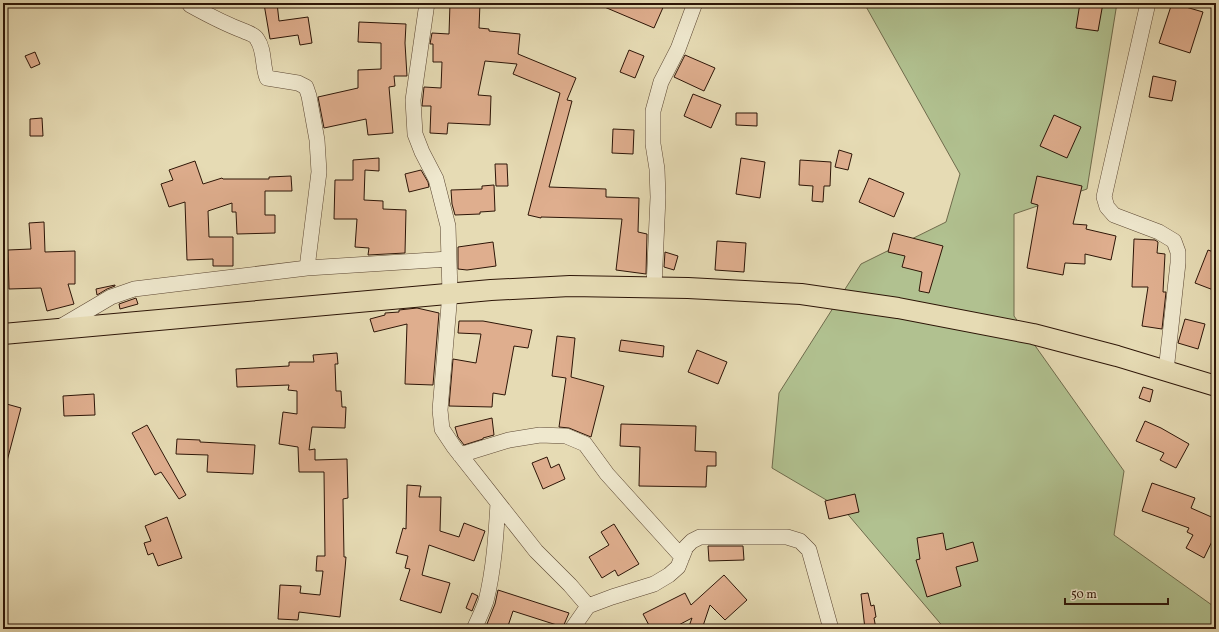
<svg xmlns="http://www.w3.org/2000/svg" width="1219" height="632" font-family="Vollkorn,serif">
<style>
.green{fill:#b1c190;stroke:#6f6b4c}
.building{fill:#dfae8e;stroke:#2d1507}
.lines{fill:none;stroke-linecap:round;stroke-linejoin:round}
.minor-casing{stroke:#5b4632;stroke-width:16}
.major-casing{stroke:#2d1507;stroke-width:22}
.minor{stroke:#efe8ce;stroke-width:15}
.major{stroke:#e6dbb4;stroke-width:20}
</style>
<rect width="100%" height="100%" fill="#e6dbb4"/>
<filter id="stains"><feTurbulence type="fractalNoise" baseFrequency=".005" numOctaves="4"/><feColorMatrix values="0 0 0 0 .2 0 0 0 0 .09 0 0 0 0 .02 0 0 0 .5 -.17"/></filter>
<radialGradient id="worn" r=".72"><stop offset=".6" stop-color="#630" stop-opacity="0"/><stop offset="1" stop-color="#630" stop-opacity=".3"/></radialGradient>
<path class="green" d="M864,3h253l-30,186 -73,25v102l110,155 -10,64 102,73v21h-271l-100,-118 -73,-43 7,-75 82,-129 85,-42 14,-48z"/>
<path class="building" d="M277,3l2,18 29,-4 4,26 -12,2 -2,-10 -28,4 -6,-35z
M450,3h30l-1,25 10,1v2l31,3 -2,20 58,24 -9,22 5,1 -23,86 57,2v8l33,1 -1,34 9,2 -1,40 -30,-4 6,-51 -81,-2v1l-13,-3 32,-122 -47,-19 4,-10 -32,-3 -7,34 13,1 -1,29 -42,-2 -1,11 -17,-1 1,-27h-9l2,-19 17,1 1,-26h-9v-18h-3l2,-11 17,1z
M595,3h70l-11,25z
M1080,3h23l-5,28 -22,-3z
M1172,3l31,9 -13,41 -31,-10z
M359,22l47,2 -1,19 2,33h-13l1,10 -6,1 4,46 -25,2 -2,-16 -42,9 -6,-31 40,-9v-18l23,-1v-26l-23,-1z
M629,50l15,6 -9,22 -15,-6z
M35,52l5,12 -9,4 -6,-12z
M685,55l30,13 -11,23 -30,-14z
M1153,76l23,5 -4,20 -23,-4z
M693,94l28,11 -10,23 -27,-12z
M736,113h21v13l-21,-1z
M1054,115l27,12 -14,31 -27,-12z
M42,118l1,18h-13v-17z
M613,129l21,1 -1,24 -21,-1z
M839,150l13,4 -4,16 -13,-3z
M379,158v13l-14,-1 -1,30 19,1v8l23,1 -1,43 -37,2 1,-7 -14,-1 2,-28h-23l1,-39h18v-20z
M741,158l24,4 -5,36 -24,-4z
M800,160l31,2 -1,24h-6l-1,16 -11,-1 1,-15 -14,-1z
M195,161l8,23 19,-6 1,1h46v-2l22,-1 1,15h-27v24h10v18l-38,1 -1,-22h-4v-9l-24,8 1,26h24v29h-20v-7l-26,1 -2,-58 -16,5 -8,-23 12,-4 -4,-10z
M495,164h12l1,22h-12z
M421,170l7,12 1,5 -20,5 -4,-18z
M1037,176l45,10 -9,38 14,1 -1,4 30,7 -5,24 -26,-6v10l-20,-1 -2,12 -36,-7 11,-63 -7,-2z
M869,178l35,15 -10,24 -35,-15z
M494,185l1,26 -15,1v2l-25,1 -3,-11 -1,-14 31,-1v-3z
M44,222l1,30 30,-1v33h-7l6,20 -27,7 -6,-23 -32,1 -1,-39 23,-1 -2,-26z
M893,233l50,13 -14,47 -10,-2 3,-19 -20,-5 3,-11 -17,-4z
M1134,239l21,1 3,2 -1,11 8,1 -2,38h3l-4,37 -20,-3 6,-39h-16z
M717,241l29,2 -2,29 -29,-2z
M493,242l3,24 -29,4 -9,-1v-22z
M1208,250l8,3v38l-21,-8z
M665,252l13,4 -4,14 -10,-3z
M115,285v1l-8,3 -10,6 -1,-6z
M136,298l2,6 -18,5 -1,-5z
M417,308l22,5 -6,72 -28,-1 2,-60 -33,8 -4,-13 15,-4v-2l14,-1v-2z
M1185,319l20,5 -7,25 -20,-6z
M459,321h24l49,9 -4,18 -14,-2 -9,49 -12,-2 -1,14 -43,-1 4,-47 23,4 5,-29 -23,-1z
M557,336l18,2 -4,39 33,9 -13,51 -22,-9 -10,-1 7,-49 -14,-2z
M621,340l43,6 -1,11 -44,-6z
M697,350l30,12 -9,22 -30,-12z
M337,353l1,11h-3l1,27h5l1,16h4l-1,21 -33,-1 -3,23 6,-1v11l32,-1 1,39 -5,1 1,58h2l-1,12 -5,48 -41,-5 -1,8 -20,-1 2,-34 21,1 -1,7 20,2 3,-24h-7l1,-15h8l-1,-84h-25l-1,-25 -19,-3 4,-32 14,2v-23l-9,-1 1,-5 -52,2 -1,-18 53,-3v-4h25l-1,-7z
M1143,387l10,3 -3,12 -11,-4z
M94,394l1,21 -31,1 -1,-20z
M3,403l18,5 -14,53 -4,-1z
M492,418l2,17 -11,3v1l-19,6 -6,-8 -3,-10z
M1145,421l16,7 28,16 -13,24 -16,-8 4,-7 -28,-12z
M621,424l75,2 -1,25 21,1v14h-9l-1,21 -67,-1 1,-39 -20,-1z
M147,425l39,70 -7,4 -18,-27 -6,3 -23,-42z
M177,439l23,1v2l55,3 -2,29 -46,-2 1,-17 -32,-1z
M547,457l4,11 8,-4 6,15 -22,10 -11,-26z
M1152,483l43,15 -4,10 25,11v14l-12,25 -18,-10 7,-13 -6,-3 2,-4 -47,-17z
M407,485l14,1 -2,11h22l-1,34 19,6 5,-14 21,8 -11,30 -45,-16 -7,30 28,8 -9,30 -41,-13 10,-31 -5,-1 3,-12 -12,-3 7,-25 3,1z
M855,494l4,18 -30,7 -4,-18z
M167,517l15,41 -24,8 -5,-13 -5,2 -4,-12 7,-2 -6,-15z
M614,524l25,40 -21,12 -3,-6 -13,8 -13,-21 20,-12 -8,-13z
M943,533l3,17 27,-8 5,19 -22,6 5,19 -34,11 -11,-37 4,-1 -3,-21z
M708,546h35l1,14 -35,1z
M724,575l23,25 -22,20 -15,-15 -8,24h-14l4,-11 -21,11h-20l-8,-15 42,-21 6,12z
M498,590l71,23 -6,14 -50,-16 -6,18h-22l10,-25z
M472,593l6,3 -6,15 -6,-3z
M868,593l3,13 3,-1 2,12 -2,1 2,11h-11l-4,-35z"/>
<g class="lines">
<defs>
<path id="minor" d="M189,3l1,2c18,10 35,19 54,26 4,2 11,4 13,8 8,11 5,27 10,39l31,5 8,4 3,9 8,44 2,32 -12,96
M427,3l-14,97 2,34 7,18 14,27 12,47 2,67 -10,117 2,19 12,18 82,104 34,34 18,21
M1148,3l-44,194 3,10 7,8 45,17 15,9 4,11v11l-12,108
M654,287l4,-90 -1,-28 -4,-25v-33l8,-29 17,-33 17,-46
M60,327l51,-30 23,-8 173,-21 142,-9
M460,455l49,-15 31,-5 26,1 19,8 22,30 75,83
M474,629c4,-9 9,-19 12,-28 8,-32 10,-65 12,-98
M572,629l16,-23 24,-9 42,-13 15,-9 9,-8 8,-20 6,-6 8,-4h87l13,4 9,9 22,79"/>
<path id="major" d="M3,334l488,-44 79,-4 118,2 113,6 97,14 135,26 84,22 99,30"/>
</defs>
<use href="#minor" class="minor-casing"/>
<use href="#major" class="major-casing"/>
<use href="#minor" class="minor"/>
<use href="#major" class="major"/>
</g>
<rect width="1219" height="632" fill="none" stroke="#e6dbb4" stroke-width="16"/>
<rect x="4" y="4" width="1211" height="624" fill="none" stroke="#2d1507" stroke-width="2"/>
<rect x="8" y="8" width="1203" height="616" fill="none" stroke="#2d1507"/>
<path d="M1065 598v6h103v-6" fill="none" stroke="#2d1507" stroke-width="2"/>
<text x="1071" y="598" font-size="12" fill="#2d1507" stroke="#efe8ce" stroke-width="3" paint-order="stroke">50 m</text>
<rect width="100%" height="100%" filter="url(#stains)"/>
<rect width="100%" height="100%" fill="url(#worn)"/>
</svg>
